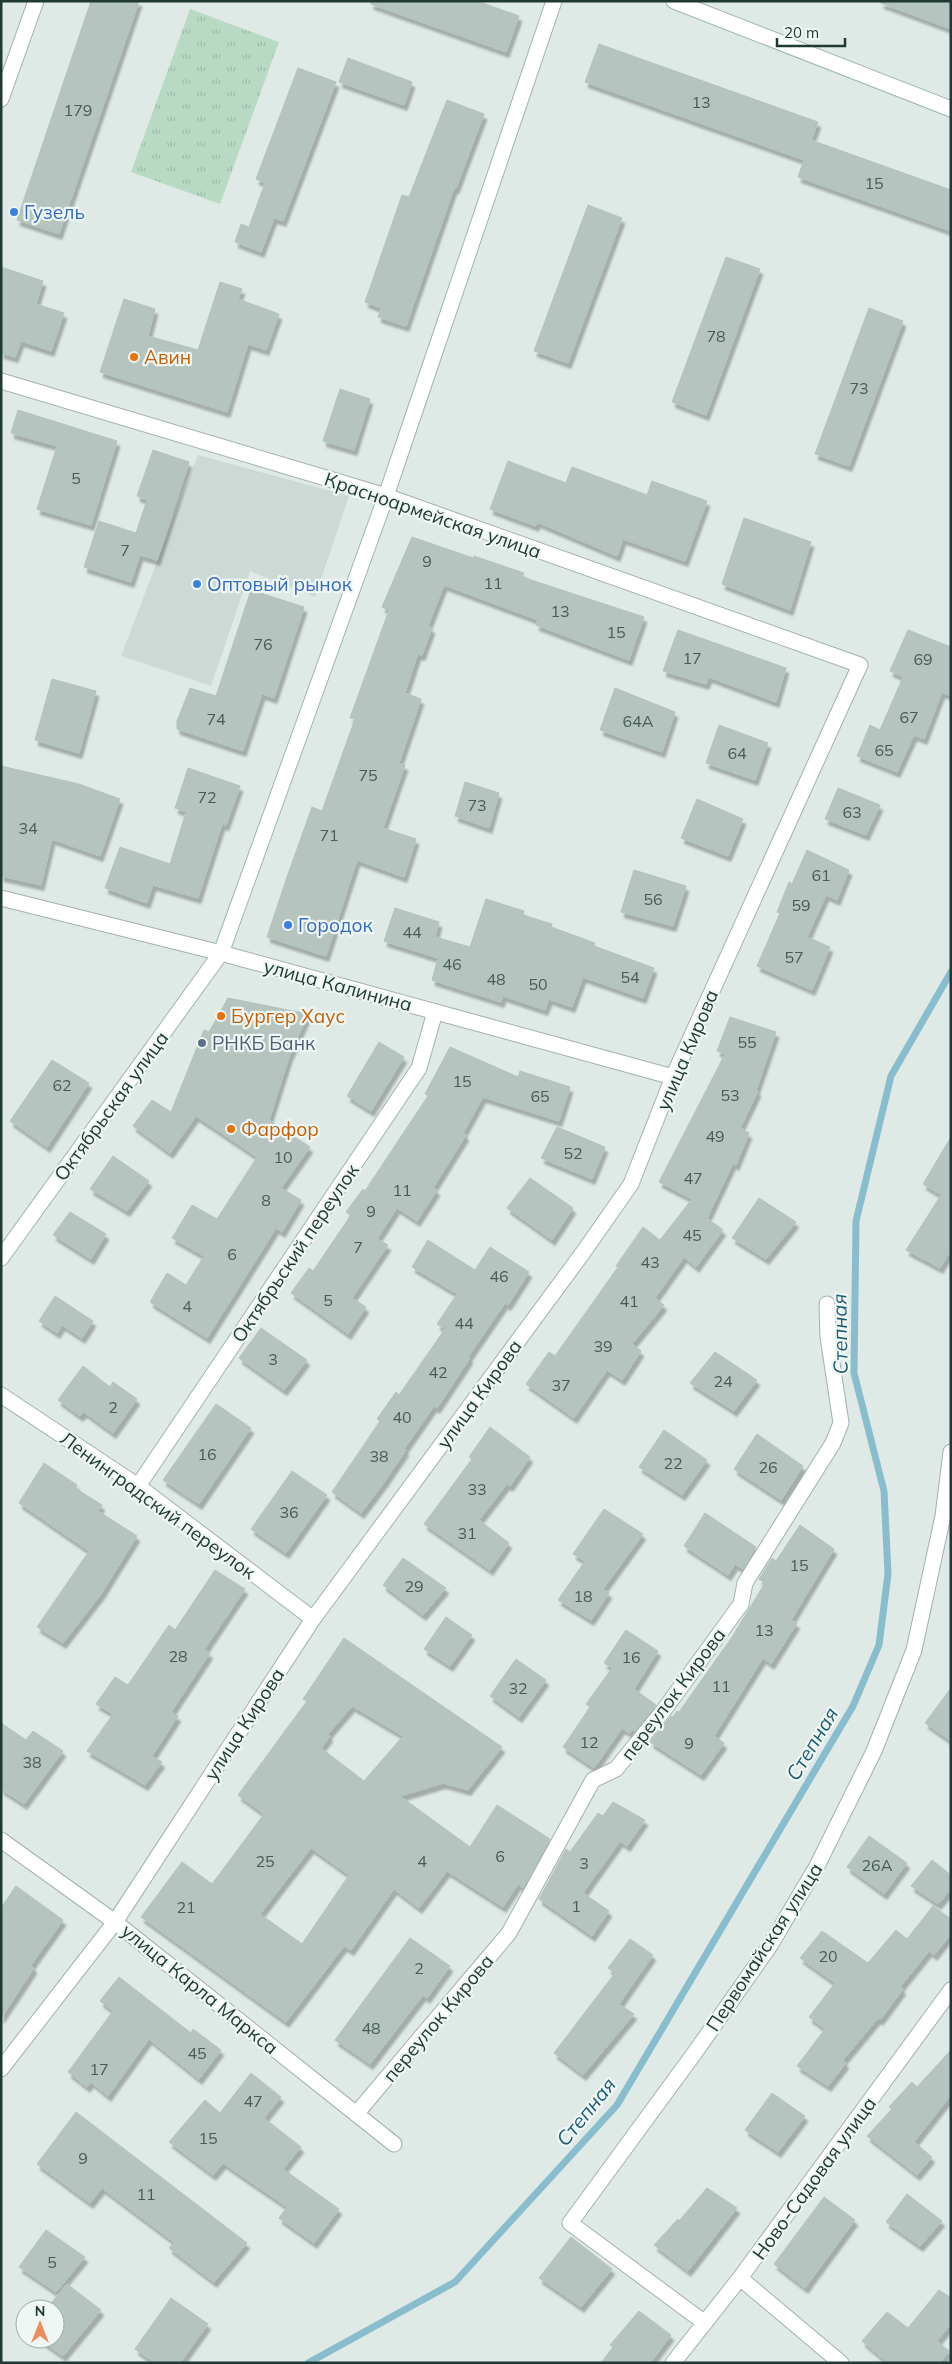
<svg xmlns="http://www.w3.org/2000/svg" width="952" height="2364" font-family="Mulish,sans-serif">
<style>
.built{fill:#cdd9d5}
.park{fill:url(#park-tufts)}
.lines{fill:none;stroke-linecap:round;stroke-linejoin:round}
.stream{stroke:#89bccd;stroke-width:7}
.building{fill:#b5c4bf;stroke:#b2c3bd;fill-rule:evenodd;filter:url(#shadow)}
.street-casing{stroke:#a2b1ad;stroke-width:17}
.secondary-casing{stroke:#9fb5af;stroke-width:17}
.street{stroke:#fff;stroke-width:15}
.secondary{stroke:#fff;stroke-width:15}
.shop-dot{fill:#3f7fe0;stroke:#eff7f4;stroke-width:2}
.food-dot{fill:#e8710a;stroke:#eff7f4;stroke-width:2}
.service-dot{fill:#5c6f8a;stroke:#eff7f4;stroke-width:2}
.labels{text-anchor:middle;stroke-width:4.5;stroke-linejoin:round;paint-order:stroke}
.number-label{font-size:16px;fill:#465c58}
.shop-label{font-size:19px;fill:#366cbe;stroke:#eff7f4;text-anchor:start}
.food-label{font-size:19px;fill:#c56008;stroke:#eff7f4;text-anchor:start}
.street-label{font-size:19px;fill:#213935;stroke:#eff7f4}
.service-label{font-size:19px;fill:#4e5e75;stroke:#eff7f4;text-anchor:start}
.water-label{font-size:20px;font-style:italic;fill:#1e5c72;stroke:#eff7f4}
</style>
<defs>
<pattern id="park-tufts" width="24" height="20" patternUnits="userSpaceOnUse" patternTransform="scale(1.25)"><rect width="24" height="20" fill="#b8dac5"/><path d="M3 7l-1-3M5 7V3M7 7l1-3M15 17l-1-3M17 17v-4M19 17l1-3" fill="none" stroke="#9ebcaa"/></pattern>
<filter id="shadow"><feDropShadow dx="3" dy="5.5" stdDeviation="1" flood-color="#0004"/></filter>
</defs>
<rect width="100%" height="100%" fill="#dfeae6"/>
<path class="built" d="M198,455l151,41 -34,101 -65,-26 -39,115 -90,-30z"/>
<path class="park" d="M190,9l89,33 -59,162 -89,-32z"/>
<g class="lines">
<path class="stream" d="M308,2363l147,-81 162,-177 236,-399 26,-61 9,-71 -4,-83 -30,-118 2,-152 35,-145 60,-104"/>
</g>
<path class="building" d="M91,1h48l-80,233 -42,-14z
M371,1h106l42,15 -13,36 -135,-48z
M881,1h70v28l-70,-26z
M599,44l219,78 -7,18 140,50v41l-153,-54 6,-17 -219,-78z
M348,58l64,24 -8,23 -65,-23z
M298,68l38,14 -53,139 -9,-3 -13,34 -26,-10 6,-18 8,3 16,-44 -9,-4z
M447,100l37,14 -28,74h-2l-48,138 -28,-9 3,-9 -16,-6 37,-107 7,2z
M588,205l34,13 -54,145 -34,-12z
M726,257l34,12 -54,146 -34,-13z
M1,267l42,14 -7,23 28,9 -13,38 -30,-10 -6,16 -14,-4z
M220,282l22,7 -4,10 41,15 -13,36 -18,-6 -21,68 -127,-40 24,-73 31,10 -7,27 50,14z
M869,308l34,13 -54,145 -34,-12z
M340,389l30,10 -16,51 -31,-9z
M18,410l99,31 -26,84 -54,-16 20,-63 -46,-13z
M153,450l36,12 -32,98 -17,-5 -9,27 -47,-15 15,-46 37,12 11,-33 -10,-4z
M508,461l58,22 6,-16 75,28 5,-14 55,20 -22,60 -62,-22 -6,17 -80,-34 -1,4 -46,-17z
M744,518l67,24 -21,68 -68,-26z
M412,537l61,21 1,-2 50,17 -2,4 122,40 -15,43 -93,-35 2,-5 -94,-35 -16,41 4,2 -10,27 -4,-1 -13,39 16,6 -22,64 6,2 -22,63 33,11 -12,38 -47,-17 -31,96 -59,-19 21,-63 24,-67 10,4 33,-92 -5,-1 39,-108 -7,-3z
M251,590l53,17 -30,91 -12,-4 -19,57 -66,-22v-8l13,-33 26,8z
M678,630l108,38 -10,34 -67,-25 -3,7 -43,-13z
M908,630l43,17v49l-9,-4 -18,47 -10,-4 -17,37 -40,-16 13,-31 10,5 23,-53 -13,-6z
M52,679l44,12 -17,62 -44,-13z
M615,688l60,24 -13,40 -62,-22z
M719,725l49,18 -13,37 -49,-17z
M1,766l78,18 41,15 -20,57 -48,-17 -11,46 -40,-9z
M188,768l52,18 -14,39 -4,-1 -24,74 -45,-13 -6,18 -42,-15 15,-41 50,17 16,-52 -11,-4z
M465,782l34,11 -10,35 -34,-12z
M838,788l42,17 -14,30 -41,-16z
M697,799l46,20 -15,37 -47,-18z
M807,850l42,20 -12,30 -11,-5 -19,42 23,10 -18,43 -55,-24 23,-53 -3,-1 12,-30 3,2z
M634,870l52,16 -13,40 -52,-14z
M486,899l38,12 -1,4 29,9 -1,3 44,16 -1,3 60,22 -11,30 -60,-21 -11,30 -23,-8 -4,11 -42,-14 -2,6 -69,-22 6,-22 -54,-17 11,-33 44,14 -4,15 35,10z
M228,998l80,16 -19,43 -20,63 41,27 -29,41 20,12 -19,32 -6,-4 -69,110 -57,-36 17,-29 19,12 18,-29 -32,-18 20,-33 25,14 40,-62 -61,-41 -26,37 -37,-27 19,-26 19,12 33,-82 5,2z
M730,1017l46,15 -20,58 2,1 -18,37 9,5 -13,32 -3,-2 -26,55 16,12 -27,37 -12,-10 -29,41 9,7 -32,39 9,7 -19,29 -15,-10 -33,48 -48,-34 23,-32 6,4 63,-89 -2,-1 27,-39 17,13 32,-41 -33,-17 66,-128 -8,-3z
M379,1042l25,15 -33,54 -24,-15z
M450,1047l68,30 2,-6 50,16 -11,34 -76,-24 -20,36 3,2 -33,53 4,2 -20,31 -20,-13 -20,31 11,6 -36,53 14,9 -18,27 -57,-41 18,-25 4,3 38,-56 -5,-3 17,-23 2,2 37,-56 26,-39 -3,-2z
M52,1060l37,23 -42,64 -37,-26z
M557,1127l48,20 -13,32 -51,-21z
M951,1137v113l-11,18 -34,-18 35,-55 -18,-11z
M113,1156l36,25 -22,30 -37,-22z
M530,1178l43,30 -21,32 -45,-32z
M759,1198l37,24 -30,37 -34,-21z
M70,1212l36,22 -15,25 -38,-24z
M428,1240l47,30 15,-23 39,25 -21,33 -3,-2 -37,54 2,1 -33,50 -3,-2 -30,43 2,1 -21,31 -24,32 -29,-21 48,-71 -3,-2 19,-27 3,3 46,-66 -8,-5 20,-30 -45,-27z
M55,1296l38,25 -11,17 -20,-13 -5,8 -18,-12z
M261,1328l46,32 -23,30 -45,-32z
M715,1352l42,28 -23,31 -44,-28z
M83,1366l27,21 3,-5 24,17 -24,34 -29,-21 -4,4 -22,-16z
M216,1404l35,24 -52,76 -36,-24z
M490,1427l40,30 -20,29 -3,-2 -28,36 30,23 -19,27 -66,-46 48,-65 -3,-2z
M664,1430l43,30 -25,35 -43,-28z
M757,1434l46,32 -22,34 -47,-31z
M44,1463l33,22 -2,3 27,17 -4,6 39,25 -36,58 -38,49 -26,-16 52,-76 -70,-48z
M292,1471l35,24 -41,58 -35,-24z
M604,1509l39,25 -40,55 6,4 -18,27 -33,-20 27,-39 -12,-7z
M705,1513l51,34 -13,22 -8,-5 -7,11 -44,-29z
M800,1525l34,24 -43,71 6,3 -26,41 -8,-6 -49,78 10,7 -23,32 -51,-33 21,-26 2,1 4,-6 2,1 53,-75 33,-54 -6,-4 13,-21 4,3z
M403,1558l43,30 -23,27 -40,-30z
M215,1570l30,19 -41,61 6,3 -39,59 7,4 -26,40 10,6 -17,23 -58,-34 26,-37 -17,-10 19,-27 13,8 41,-60 6,5z
M446,1617l26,18 -22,31 -26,-17z
M626,1630l32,21 -24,38 22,16 -21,26 -2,-1 -3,3 -8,-5 -28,40 -31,-21 27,-40 -4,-3 26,-36 -8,-5z
M344,1638l158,109 -34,43 -25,-7 -43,13 70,51 27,-42 53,34 -27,49 -5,-4 -15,23 -56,-36 -28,37 -25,-19 -43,61 -7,-4 -58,76 -145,-105 41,-55 30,22 52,-70 -26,-19 69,-94 -4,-2zM352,1706l51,30 -39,45 -43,-33 9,-12 -2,-2zM311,1848l38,27 -47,69 -42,-30z
M516,1659l30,21 -27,37 -29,-21z
M951,1688v53l-26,-18z
M1,1723l25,17 7,-9 30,20 -39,53 -23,-15z
M613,1802l32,18 -18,26 -7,-5 -37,52 26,18 -17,25 -53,-37 27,-50 4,3 28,-39 5,3z
M869,1836l38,27 -23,31 -37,-27z
M932,1860l19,15v14l-13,15 -27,-18z
M16,1886l47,34 -32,45 3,3 -33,50v-110z
M933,1906l18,13v15l-17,21 -5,-4 -29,36 3,2 -23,31 -2,-2 -35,42 3,3 -18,23 -31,-20 28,-37 -16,-12 26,-34 -35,-25 22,-27 46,32 28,-33 11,9z
M410,1938l40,28 -23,32 -4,-3 -53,69 -35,-24z
M630,1939l23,16 -34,49 15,10 -51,61 -29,-22 61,-80 -7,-5z
M119,1977l72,56 2,-4 28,21 -22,29 -50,-40 -41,57 -17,-14 -4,5 -19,-15 45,-61 -13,-10z
M951,2050v45l-37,47 18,15 -15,18 -50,-39 25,-27 -3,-2 23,-25 5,5z
M251,2073l30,24 -17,21 37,29 -18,22 56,40 -25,34 -35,-25 8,-11 -64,-44 -10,12 -44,-33 36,-42 15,13z
M772,2093l33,23 -27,36 -33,-22z
M76,2112l171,131 -33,39 -45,-34 5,-6 -72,-54 -12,15 -53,-39z
M707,2188l30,20 -49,63 -34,-26 24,-26 1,2z
M907,2194l35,27 -22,25 -34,-24z
M824,2197l31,23 -50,68 -31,-24z
M46,2230l39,27 -29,35 -37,-25z
M571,2237l41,32 -31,38 -42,-29z
M67,2284l34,26 -38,46 -24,-17h16v-30h-9z
M939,2290l12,8v26l-14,17 12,10 -9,12h-52l-26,-22 25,-29 21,16z
M171,2298l37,26 -28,39h-25l-20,-14z
M639,2311l32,24 -21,28h-49l12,-16 -3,-2z"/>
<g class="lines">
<defs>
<path id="street" d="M1,99l35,-98
M1,381l385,115 474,169 -187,412 -42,107 -49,70 -269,365 -198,303 -114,147
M1,898l220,55 452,124
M1,1395l137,91 175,133
M138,1486l281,-418 16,-56
M1,1840l114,82 279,222
M356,2114l153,-181 84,-153 23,-11 48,-59 77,-106 4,-21 88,-140 8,-20 -13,-86 -1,-33
M740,2278l101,85
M705,2323l-135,-100 126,-172 75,-107 46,-78 57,-115 40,-101 29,-134 8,-64
M673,2363l67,-85 211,-288"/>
<path id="secondary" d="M674,1l277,108
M1,1258l220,-305 165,-457 168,-495"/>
</defs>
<use href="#street" class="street-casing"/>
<use href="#secondary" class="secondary-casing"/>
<use href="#street" class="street"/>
<use href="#secondary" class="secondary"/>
</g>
<g class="shop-dot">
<circle cx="14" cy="212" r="5"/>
<circle cx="197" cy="584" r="5"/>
<circle cx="288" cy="925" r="5"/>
</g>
<g class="food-dot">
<circle cx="134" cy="357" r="5"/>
<circle cx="221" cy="1016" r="5"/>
<circle cx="231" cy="1129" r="5"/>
</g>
<circle class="service-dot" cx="202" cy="1043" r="5"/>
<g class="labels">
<g class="number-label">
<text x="701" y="108">13</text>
<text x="78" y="116">179</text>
<text x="874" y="189">15</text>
<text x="716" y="342">78</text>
<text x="859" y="394">73</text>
<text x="76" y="484">5</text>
<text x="125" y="556">7</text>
<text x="427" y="567">9</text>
<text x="493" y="589">11</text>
<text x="560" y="617">13</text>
<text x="616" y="638">15</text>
<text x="263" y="650">76</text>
<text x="692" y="664">17</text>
<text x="923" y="665">69</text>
<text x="909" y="723">67</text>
<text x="216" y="725">74</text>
<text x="638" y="727">64А</text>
<text x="884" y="756">65</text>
<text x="737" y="759">64</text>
<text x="368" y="781">75</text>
<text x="207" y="803">72</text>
<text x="477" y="811">73</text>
<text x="852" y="818">63</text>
<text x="28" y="834">34</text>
<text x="329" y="841">71</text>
<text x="821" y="881">61</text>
<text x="653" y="905">56</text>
<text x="801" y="911">59</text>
<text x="412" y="938">44</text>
<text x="794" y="963">57</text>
<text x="452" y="970">46</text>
<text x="630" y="983">54</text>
<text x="496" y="985">48</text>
<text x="538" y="990">50</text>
<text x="747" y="1048">55</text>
<text x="462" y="1087">15</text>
<text x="62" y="1091">62</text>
<text x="730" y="1101">53</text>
<text x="540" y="1102">65</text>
<text x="715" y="1142">49</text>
<text x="573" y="1159">52</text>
<text x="283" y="1163">10</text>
<text x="693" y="1184">47</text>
<text x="402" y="1196">11</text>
<text x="266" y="1206">8</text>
<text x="371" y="1217">9</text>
<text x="692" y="1241">45</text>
<text x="358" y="1253">7</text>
<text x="232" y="1260">6</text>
<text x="650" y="1268">43</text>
<text x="499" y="1282">46</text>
<text x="328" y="1306">5</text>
<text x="629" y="1307">41</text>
<text x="187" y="1312">4</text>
<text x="464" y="1329">44</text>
<text x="603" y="1352">39</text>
<text x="273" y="1365">3</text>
<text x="438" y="1378">42</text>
<text x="723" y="1387">24</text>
<text x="561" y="1391">37</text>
<text x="113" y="1413">2</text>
<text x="402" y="1423">40</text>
<text x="207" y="1460">16</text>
<text x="379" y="1462">38</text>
<text x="673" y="1469">22</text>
<text x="768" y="1473">26</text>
<text x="477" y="1495">33</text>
<text x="289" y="1518">36</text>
<text x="467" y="1539">31</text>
<text x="799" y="1571">15</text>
<text x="414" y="1592">29</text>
<text x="583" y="1602">18</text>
<text x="764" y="1636">13</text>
<text x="178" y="1662">28</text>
<text x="631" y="1663">16</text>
<text x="721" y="1692">11</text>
<text x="518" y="1694">32</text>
<text x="589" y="1748">12</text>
<text x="689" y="1749">9</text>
<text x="32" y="1768">38</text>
<text x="500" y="1862">6</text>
<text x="265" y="1867">25</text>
<text x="422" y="1867">4</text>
<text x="584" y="1869">3</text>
<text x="877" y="1871">26А</text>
<text x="576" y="1912">1</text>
<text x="186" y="1913">21</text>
<text x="828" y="1962">20</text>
<text x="419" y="1974">2</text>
<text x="371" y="2034">48</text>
<text x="197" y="2059">45</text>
<text x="99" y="2075">17</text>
<text x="253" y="2107">47</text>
<text x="208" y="2144">15</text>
<text x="83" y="2164">9</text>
<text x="146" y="2200">11</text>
<text x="52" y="2268">5</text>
</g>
<g class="shop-label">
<text x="24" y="219">Гузель</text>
<text x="207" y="591">Оптовый рынок</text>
<text x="298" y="932">Городок</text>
</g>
<g class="food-label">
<text x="144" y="364">Авин</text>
<text x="231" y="1023">Бургер Хаус</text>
<text x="241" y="1136">Фарфор</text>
</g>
<g class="street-label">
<text transform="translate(433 515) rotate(19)" y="7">Красноармейская улица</text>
<text transform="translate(338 985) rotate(15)" y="7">улица Калинина</text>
<text transform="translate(687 1050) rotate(-67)" y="7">улица Кирова</text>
<text transform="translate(111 1106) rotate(-54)" y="7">Октябрьская улица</text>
<text transform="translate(295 1253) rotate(-56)" y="7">Октябрьский переулок</text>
<text transform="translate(479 1394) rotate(-54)" y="7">улица Кирова</text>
<text transform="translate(158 1505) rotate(36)" y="7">Ленинградский переулок</text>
<text transform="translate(673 1694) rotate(-53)" y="7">переулок Кирова</text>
<text transform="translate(244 1724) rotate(-57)" y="7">улица Кирова</text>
<text transform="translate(764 1947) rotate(-57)" y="7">Первомайская улица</text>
<text transform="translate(200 1989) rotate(39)" y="7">улица Карла Маркса</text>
<text transform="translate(438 2018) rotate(-50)" y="7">переулок Кирова</text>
<text transform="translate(814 2178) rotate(-54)" y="7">Ново-Садовая улица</text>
</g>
<g class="service-label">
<text x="212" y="1050">РНКБ Банк</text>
</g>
<g class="water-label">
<text transform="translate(840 1334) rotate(-91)" y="7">Степная</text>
<text transform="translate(812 1744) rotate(-59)" y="7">Степная</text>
<text transform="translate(586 2112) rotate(-51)" y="7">Степная</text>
</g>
</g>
<rect width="952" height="2364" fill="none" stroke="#213935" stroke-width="5"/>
<g transform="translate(40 2324)"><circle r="24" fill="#eff7f4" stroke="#9daba8"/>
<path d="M0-4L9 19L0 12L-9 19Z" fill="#ec8c5b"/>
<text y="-8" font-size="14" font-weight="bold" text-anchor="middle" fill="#213935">N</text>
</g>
<path d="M777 38v8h68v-8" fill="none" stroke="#213935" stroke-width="2.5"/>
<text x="784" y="38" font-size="15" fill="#213935" stroke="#eff7f4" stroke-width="4" paint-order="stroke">20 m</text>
</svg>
